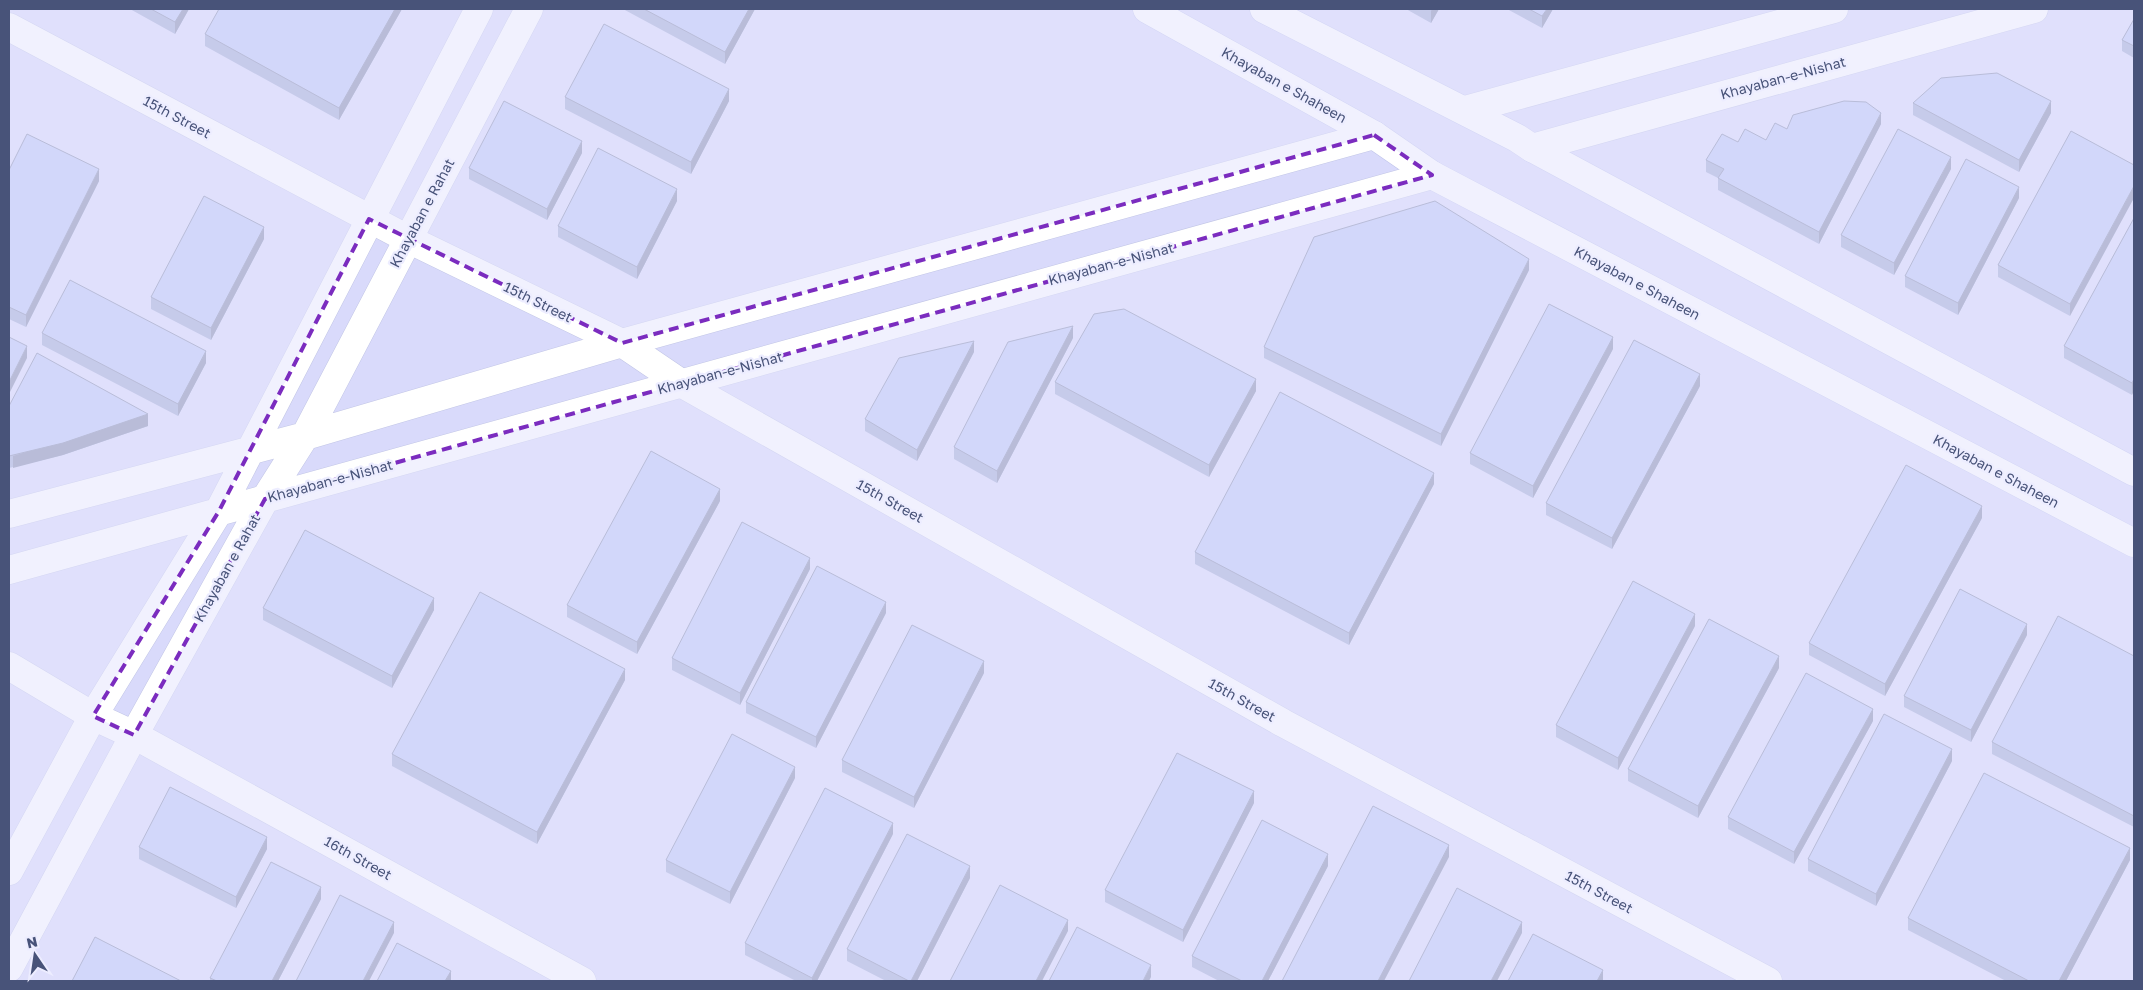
<svg xmlns="http://www.w3.org/2000/svg" width="2143" height="990" font-family="'Golos Text',sans-serif">
<style>
.residential{fill:#d9dafb}
.lines{fill:none;stroke-linecap:round;stroke-linejoin:round}
.minor-casing{stroke:#c2c6e6;stroke-width:29}
.tertiary-casing{stroke:#c2c6e6;stroke-width:29}
.secondary-casing{stroke:#bfc4ea;stroke-width:29}
.minor{stroke:#fff;stroke-width:28}
.tertiary{stroke:#fff;stroke-width:28}
.secondary{stroke:#fff;stroke-width:28}
.wall{fill:#a1aad3}
.shaded-wall{fill:#838bac}
.building{fill:#bbc6f5;stroke:#838bac}
.marked{fill:none;stroke:#7b2cbf;stroke-width:4;stroke-dasharray:10 6;stroke-linejoin:round}
.labels{text-anchor:middle;stroke-width:4.5;stroke-linejoin:round;paint-order:stroke}
.street-label{font-size:14px;fill:#485379;stroke:#ededff}
</style>
<rect width="100%" height="100%" fill="#e6e5fe"/>
<path class="residential" d="M9,9h2125v972h-2125z"/>
<g class="lines">
<defs>
<path id="minor" d="M9,27l399,212 214,104 59,40 602,340 485,258
M9,666l84,50 41,19 448,246"/>
<path id="tertiary" d="M1465,110l369,-101
M1532,148l502,-139
M9,514l296,-78 317,-93 752,-208
M9,570l1423,-395
M9,871l84,-155 126,-205 260,-502
M9,968l125,-233 131,-236 40,-63 224,-427"/>
<path id="secondary" d="M1147,9l227,126 58,40 702,368
M1264,9l253,129 15,10 602,324"/>
</defs>
<use href="#minor" class="minor-casing"/>
<use href="#tertiary" class="tertiary-casing"/>
<use href="#secondary" class="secondary-casing"/>
<use href="#minor" class="minor"/>
<use href="#tertiary" class="tertiary"/>
<use href="#secondary" class="secondary"/>
</g>
<path class="wall" d="M130,9h59l-14,25z
M402,9l-63,111 -134,-74v-12z
M623,9h132l-30,55z
M1406,9h33l-8,14z
M1507,9h46l-11,19z
M2134,19v39l-12,-7v-11z
M565,97l164,4 -38,73 -126,-65z
M1913,103l138,10 -32,59 -106,-57z
M1881,124l-62,120 -101,-54v-12l-12,-6v-12l32,-18 28,-2 21,-11z
M2071,131l-1,185 -72,-39v-12z
M582,153l-35,67 -78,-41v-11z
M1951,169l-57,106 -53,-28v-12z
M9,170l90,11 -73,146 -17,-8z
M2019,198l-61,117 -53,-28v-11z
M677,201l-40,78 -79,-42v-11z
M2134,218l-2,177 -68,-37v-12z
M264,239l-53,101 -60,-31v-12z
M1529,270l-88,176 -177,-88v-11z
M42,333l164,30 -28,53 -136,-71z
M1073,338l-76,145 -43,-24v-12z
M1613,349l-80,149 -63,-34v-11z
M974,352l-57,109 -52,-30v-12z
M1055,382l201,9 -47,86 -154,-83z
M1700,386l-88,163 -66,-34v-12z
M9,406l139,20 -85,29 -54,13z
M1434,484l-85,161 -154,-81v-12z
M720,501l-83,153 -70,-37v-12z
M1982,518l-97,178 -76,-41v-12z
M810,569l-70,136 -68,-35v-12z
M263,608l171,2 -42,78 -129,-68z
M886,613l-70,135 -70,-35v-11z
M1695,626l-77,144 -62,-33v-12z
M2027,635l-56,107 -67,-35v-11z
M2134,656v171l-142,-73v-12z
M1779,668l-81,150 -70,-37v-12z
M984,673l-70,135 -72,-36v-12z
M625,680l-88,164 -145,-78v-12z
M1873,721l-79,143 -66,-35v-12z
M1952,761l-76,145 -68,-35v-12z
M795,778l-65,126 -64,-32v-12z
M1254,803l-71,139 -78,-40v-12z
M893,834l-76,147h-21l-51,-26v-12z
M139,847l128,2 -31,59 -97,-49z
M2130,860l-64,121h-60l-98,-51v-12z
M1328,866l-60,115h-49l-27,-14v-11z
M970,878l-53,103h-31l-39,-20v-12z
M321,899l-43,82h-68v-3z"/>
<path class="shaded-wall" d="M183,9h6l-14,25v-12z
M395,9h7l-63,111v-12z
M749,9h6l-30,55v-12z
M1432,9h7l-8,14v-12z
M1547,9h6l-11,19v-12z
M729,89v12l-38,73v-12z
M2051,101v12l-32,59v-12z
M1881,113v11l-62,120v-12z
M582,141v12l-35,67v-11z
M1951,157v12l-57,106v-12z
M99,169v12l-73,146v-12z
M2134,186v12l-64,118v-12z
M2019,187v11l-61,117v-12z
M677,189v12l-40,78v-12z
M264,227v12l-53,101v-12z
M1529,259v11l-88,176v-12z
M1073,326v12l-76,145v-12z
M1613,337v12l-80,149v-12z
M974,341v11l-57,109v-11z
M27,346v12l-18,36v-12z
M206,351v12l-28,53v-12z
M1700,374v12l-88,163v-11z
M1256,379v12l-47,86v-12z
M2134,379v12l-2,4v-12z
M148,414v12l-85,29 -50,13v-12z
M1434,473v11l-85,161v-12z
M720,489v12l-83,153v-12z
M1982,506v12l-97,178v-12z
M810,558v11l-70,136v-12z
M434,598v12l-42,78v-12z
M886,602v11l-70,135v-11z
M1695,614v12l-77,144v-12z
M2027,624v11l-56,107v-12z
M1779,656v12l-81,150v-12z
M984,661v12l-70,135v-11z
M625,669v11l-88,164v-12z
M1873,709v12l-79,143v-12z
M1952,749v12l-76,145v-12z
M795,767v11l-65,126v-12z
M1254,791v12l-71,139v-12z
M893,823v11l-76,147h-5v-3z
M267,837v12l-31,59v-11z
M1449,845v12l-65,124h-6z
M2130,848v12l-64,121h-7z
M1328,854v12l-60,115h-6z
M970,866v12l-53,103h-6z
M321,887v12l-43,82h-6z
M1068,920v11l-26,50h-6z
M394,922v11l-25,48h-6z
M1522,922v11l-25,48h-6z
M1151,965v12l-2,4h-6z
M1603,970v11h-6z
M451,971v10h-6z"/>
<path class="building" d="M151,9h32l-8,13z
M219,9h176l-56,99 -134,-74z
M644,9h105l-24,43z
M1529,9h18l-5,7z
M2134,19v27l-12,-6z
M604,24l125,65 -38,73 -126,-65z
M1997,73l54,28 -32,59 -106,-57 28,-25z
M504,101l78,40 -35,68 -78,-41z
M1844,101l22,1 15,11 -62,119 -101,-54 6,-9 -18,-9 16,-26 16,8 7,-13 21,11 9,-17 12,6 6,-14z
M1898,129l53,28 -57,106 -53,-28z
M2071,131l63,34v21l-64,118 -72,-39z
M27,134l72,35 -73,146 -17,-8v-137z
M598,148l79,41 -40,78 -79,-41z
M1966,159l53,28 -61,116 -53,-27z
M204,196l60,31 -53,101 -60,-31z
M1435,201l94,58 -88,175 -177,-87 50,-110z
M2134,218v161l-2,4 -68,-37z
M70,280l136,71 -28,53 -136,-71z
M1549,304l64,33 -80,149 -63,-33z
M1124,309l132,70 -47,86 -154,-83 39,-68z
M1073,326l-76,145 -43,-24 54,-105z
M9,337l18,9 -18,36z
M1634,340l66,34 -88,164 -66,-35z
M974,341l-57,109 -52,-31 34,-61z
M37,353l111,61 -85,29 -54,13v-50z
M1280,392l154,81 -85,160 -154,-81z
M651,451l69,38 -83,153 -70,-37z
M1906,465l76,41 -97,178 -76,-41z
M742,522l68,36 -70,135 -68,-35z
M305,530l129,68 -42,78 -129,-68z
M817,566l69,36 -70,135 -70,-35z
M1633,581l62,33 -77,144 -62,-33z
M1960,589l67,35 -56,106 -67,-34z
M480,592l145,77 -88,163 -145,-78z
M2058,616l76,40v160l-142,-74z
M1709,619l70,37 -81,150 -70,-37z
M912,625l72,36 -70,136 -72,-37z
M1806,673l67,36 -79,143 -66,-35z
M1884,714l68,35 -76,145 -68,-35z
M732,734l63,33 -65,125 -64,-32z
M1177,753l77,38 -71,139 -78,-40z
M1984,773l146,75 -71,133h-30l-121,-63z
M170,787l97,50 -31,60 -97,-50z
M825,788l68,35 -81,155 -67,-35z
M1373,806l76,39 -71,136h-96z
M1262,820l66,34 -66,127h-20l-50,-25z
M907,834l63,32 -59,115h-2l-62,-32z
M271,862l50,25 -49,94h-55l-7,-3z
M1000,885l68,35 -32,61h-86z
M1457,888l65,34 -31,59h-82z
M340,895l54,27 -31,59h-67z
M1077,927l74,38 -8,16h-94z
M1533,934l70,36 -6,11h-89z
M95,937l86,44h-109z
M397,943l54,28 -6,10h-68z"/>
<path d="M0 0H2143V990H0ZM1374,135l58,40 -1167,324 -131,236 -41,-19 126,-205 150,-292 253,124z" fill="#e6e5fe" fill-opacity=".55" fill-rule="evenodd"/>
<path class="marked" d="M1374,135l58,40 -1167,324 -131,236 -41,-19 126,-205 150,-292 253,124z"/>
<g class="labels">
<g class="street-label">
<text transform="translate(1783 78) rotate(-15)" y="5">Khayaban-e-Nishat</text>
<text transform="translate(1284 85) rotate(29)" y="5">Khayaban e Shaheen</text>
<text transform="translate(177 117) rotate(28)" y="5">15th Street</text>
<text transform="translate(422 213) rotate(-62)" y="5">Khayaban e Rahat</text>
<text transform="translate(1111 264) rotate(-15)" y="5">Khayaban-e-Nishat</text>
<text transform="translate(1637 283) rotate(28)" y="5">Khayaban e Shaheen</text>
<text transform="translate(538 302) rotate(26)" y="5">15th Street</text>
<text transform="translate(720 373) rotate(-15)" y="5">Khayaban-e-Nishat</text>
<text transform="translate(1996 471) rotate(28)" y="5">Khayaban e Shaheen</text>
<text transform="translate(330 481) rotate(-15)" y="5">Khayaban-e-Nishat</text>
<text transform="translate(890 501) rotate(29)" y="5">15th Street</text>
<text transform="translate(227 568) rotate(-61)" y="5">Khayaban e Rahat</text>
<text transform="translate(1242 700) rotate(29)" y="5">15th Street</text>
<text transform="translate(358 858) rotate(29)" y="5">16th Street</text>
<text transform="translate(1599 892) rotate(28)" y="5">15th Street</text>
</g>
</g>
<rect width="2143" height="990" fill="none" stroke="#485379" stroke-width="20"/>
<g transform="translate(35 955) rotate(347)" stroke="#ededff" stroke-width="4" paint-order="stroke">
<path d="M0-4L9 19L0 12L-9 19Z" fill="#485379"/>
<text y="-8" font-size="14" font-weight="bold" text-anchor="middle" fill="#485379">N</text>
</g>
</svg>
